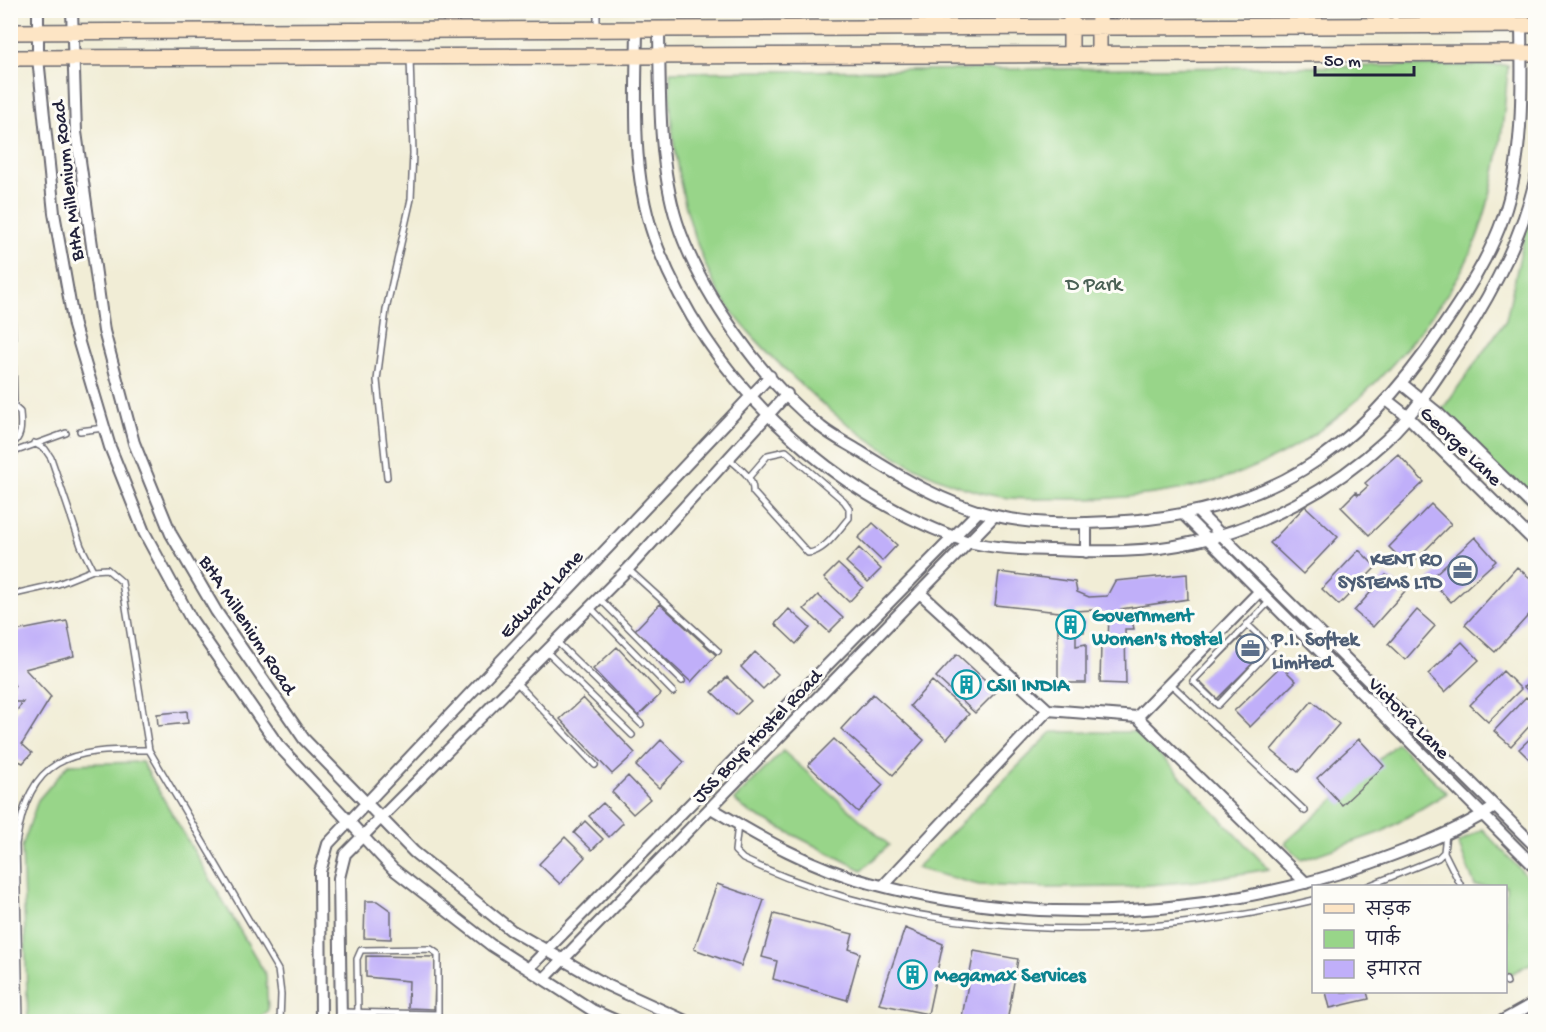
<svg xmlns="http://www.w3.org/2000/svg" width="1546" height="1032" font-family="'Gochi Hand','Playpen Sans Deva',sans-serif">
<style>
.green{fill:#98d589;stroke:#5d7c62;stroke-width:1.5}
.building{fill:#c0aff9}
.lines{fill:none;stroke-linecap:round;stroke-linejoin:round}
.lane-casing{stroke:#6a6971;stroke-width:8}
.street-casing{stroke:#6a6971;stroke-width:14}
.secondary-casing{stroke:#6a6971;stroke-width:18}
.lane{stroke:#fff;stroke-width:5}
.street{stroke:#fff;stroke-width:10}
.secondary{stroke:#fde5c5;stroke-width:15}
.labels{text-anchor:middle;stroke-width:6;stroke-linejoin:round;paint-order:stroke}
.street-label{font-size:20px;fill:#22223b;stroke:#fdfcf7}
.park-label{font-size:20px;fill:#4b6156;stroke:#fdfcf7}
.service-label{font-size:20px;font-weight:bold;fill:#4e5e75;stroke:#fdfcf7;text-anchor:end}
.culture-label{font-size:20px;font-weight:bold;fill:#0d838f;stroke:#fdfcf7;text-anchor:start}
</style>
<rect width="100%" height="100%" fill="#fdfcf7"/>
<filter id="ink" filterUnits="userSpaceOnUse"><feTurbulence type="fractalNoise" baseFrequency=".0167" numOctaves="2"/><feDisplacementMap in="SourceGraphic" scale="12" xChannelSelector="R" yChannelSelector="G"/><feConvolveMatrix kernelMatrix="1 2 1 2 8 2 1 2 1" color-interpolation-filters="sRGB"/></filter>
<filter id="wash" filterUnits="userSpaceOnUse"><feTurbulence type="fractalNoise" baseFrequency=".008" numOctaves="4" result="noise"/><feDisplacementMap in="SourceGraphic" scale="24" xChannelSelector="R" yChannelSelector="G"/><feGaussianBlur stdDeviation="1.35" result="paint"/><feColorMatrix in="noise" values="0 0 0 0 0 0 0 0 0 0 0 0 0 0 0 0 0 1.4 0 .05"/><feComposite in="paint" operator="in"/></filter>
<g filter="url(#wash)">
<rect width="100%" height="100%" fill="#f1edd6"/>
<path class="green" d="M1508,65c-4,61 -12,128 -36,185 -15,33 -37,62 -59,90 -92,116 -194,160 -341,159 -26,-1 -55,2 -81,-4 -73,-16 -142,-64 -195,-115 -28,-27 -66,-64 -83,-98 -31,-65 -44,-139 -43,-210z
M1535,204v305l-96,-95 67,-94 19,-87z
M1052,732h86l131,137 -72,12 -72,6 -77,1 -69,-3 -63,-17z
M1397,743l50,50 -63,38 -82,29 -17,-17z
M783,751l106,94 -27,25 -113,-58 -15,-12z
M142,762l124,213 2,35 -13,12 -227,-1 -6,-174 16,-47 31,-36z
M1482,829l53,56v76l-26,14 -3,-9v-80h-31l-17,-43z"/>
<g id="blocks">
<path class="building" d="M1398,454l26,28 -55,53 -28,-28 15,-15 2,3 10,-9 -3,-3z
M1431,504l20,20 -42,43 -20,-20z
M1305,506l33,31 -35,37 -33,-31z
M873,523l24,22 -15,16 -24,-23z
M1475,537l21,24 -45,41 -21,-23z
M859,548l22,21 -13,13 -22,-20z
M1359,550l17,17 -37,38 -17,-16z
M838,564l25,23 -14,15 -25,-24z
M1517,567l19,16v24l-41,45 -30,-27z
M999,572l76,10 2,10 12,5 18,-1 8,-15 72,-7 1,25 -67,10 1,9 10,1 2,10h-9l1,55 -26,-1 1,-39h7l1,-30 -16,-4 -18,1 1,10h9l-1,11h-8v14l10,-2v39h-28v-61l10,-3v-6l-73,-8z
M1386,575l19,16 -32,36 -19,-16z
M818,595l25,23 -14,14 -25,-23z
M660,604l56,51 -25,27 -56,-52z
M789,609l21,19 -14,16 -21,-20z
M1417,610l18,16 -30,34 -17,-16z
M67,621l7,35 -49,13 26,28 -29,47 10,9 -9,10 -13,-6v-43l3,2 10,-14h-9l-4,-6v-6l5,-4 -5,-8v-46z
M1241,637l19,19 -43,43 -19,-19z
M1462,642l17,18 -34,32 -17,-18z
M617,647l44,47 -23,22 -45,-47z
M755,652l23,22 -15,15 -22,-22z
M957,654l40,37 -22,22 -39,-36z
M1281,666l15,15 -46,46 -16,-16z
M1503,671l18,18 -33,33 -18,-17z
M1536,676v22l-12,-11z
M727,677l24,24 -15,14 -24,-23z
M932,681l37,33 -22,25 -37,-33z
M873,694l51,46 -31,35 -52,-46z
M1526,697l10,9v13l-25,27 -17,-15z
M583,698l52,55 -23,21 -52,-55z
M1312,701l27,23 -41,48 -27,-22z
M187,711l1,12 -30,3 -1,-12z
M1536,733v33l-17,-17z
M834,739l49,46 -25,27 -50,-47z
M1359,739l25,27 -42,39 -25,-27z
M661,740l23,22 -25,26 -23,-22z
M628,776l22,23 -17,15 -21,-22z
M603,803l20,20 -14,14 -20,-21z
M585,821l18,18 -11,11 -18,-17z
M565,837l20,20 -25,27 -21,-20z
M717,884l47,16 -23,66 -47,-17z
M365,901h12l14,10v28l-27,-1z
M774,914l79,20 -4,15 11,4 -13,47 -74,-21 4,-18 -15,-4z
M905,928l38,16 -15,70 -49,-10z
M974,951l44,8 -11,63h-46z
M366,956l70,1 -2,52 -26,-1 1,-27 -43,-4z
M1326,992h41l2,7 -39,9z"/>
</g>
</g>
<g filter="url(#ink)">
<use href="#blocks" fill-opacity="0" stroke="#6a6971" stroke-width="1.5"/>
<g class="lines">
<defs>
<path id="lane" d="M597,10v18
M1395,10v14
M10,232l4,172
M10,403l10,9c1,13 3,26 -10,34
M80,431l24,-3
M34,443l11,6 6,9 30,88 12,24 14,-1 15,13 27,168 129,220 3,24 -1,28
M10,457l1,-4 55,-20
M728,458c11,10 26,19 25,34l55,61c17,-1 30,-23 41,-35v-10l-5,-7 -58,-50 -18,4 -19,22
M387,477l-10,-97 9,-70 25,-111 2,-46 -3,-95
M10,553l1,41
M628,569l90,82
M10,595l48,-11 35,-14
M599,598l83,83
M590,607l83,85
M1247,624l25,24 -54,57 -25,-24 76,-79
M556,641l85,83
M547,652l85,83
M516,682l79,83
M1170,683l135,128
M738,824l-3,27 8,8c175,82 385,86 571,41
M1444,852l17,34
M1368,886l70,-28 6,-6 2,-18
M1506,980l1,3
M341,1012l97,2v8
M358,1013l-1,-54 4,-9 70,-1 7,5v60
M20,1022l-4,-178c13,-88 53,-95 133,-94"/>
<path id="street" d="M38,10v48l16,155 20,113 36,121 34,85 47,87 87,126 115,124 98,76 101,65 27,12
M72,10l4,122 28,199 30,112 37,91 45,77 88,128 110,113 97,78 96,55 81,37
M637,30c-1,73 -7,148 21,218 52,131 165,239 296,289 30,12 67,12 98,13 47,2 96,3 142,-8 71,-16 139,-53 192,-102 31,-29 54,-67 77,-102 32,-51 59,-102 73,-161
M659,30c1,63 -1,132 18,192 22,69 87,161 144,205 11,9 25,16 38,24 41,26 86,53 133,64 39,10 79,9 119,7 154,-7 247,-68 331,-194 24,-35 47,-70 61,-110 21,-60 19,-130 18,-192
M1402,384l37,30 97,95
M1388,401l19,15 129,127
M1197,511l339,336
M1184,515l352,353
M1086,552v-29
M920,593l128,117
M1137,717l122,-125
M711,808c50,30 101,60 159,75 165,45 341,35 501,-20 44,-16 85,-31 124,-56
M883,886l165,-176 89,7 169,166
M528,969l451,-458
M544,979l450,-463
M321,1022l-1,-150 8,-28 442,-468
M341,1022l-2,-144 6,-24 283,-285 159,-175
M1500,1022l36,-20"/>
<path id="secondary" d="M1071,10v44
M1099,10v44
M10,32l1526,-7
M10,58l1526,-5"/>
</defs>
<use href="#lane" class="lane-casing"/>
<use href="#street" class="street-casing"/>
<use href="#secondary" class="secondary-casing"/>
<use href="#lane" class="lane"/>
<use href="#street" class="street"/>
<use href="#secondary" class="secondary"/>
</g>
</g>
<defs>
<symbol id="office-ring" viewBox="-11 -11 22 22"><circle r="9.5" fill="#fdfcf7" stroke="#5c6f8a" stroke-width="1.5"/><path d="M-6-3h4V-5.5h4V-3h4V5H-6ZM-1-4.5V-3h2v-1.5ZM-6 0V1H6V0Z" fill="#5c6f8a"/></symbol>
<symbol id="building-ring" viewBox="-11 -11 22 22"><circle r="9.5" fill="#fdfcf7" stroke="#0f9aa8" stroke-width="1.5"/><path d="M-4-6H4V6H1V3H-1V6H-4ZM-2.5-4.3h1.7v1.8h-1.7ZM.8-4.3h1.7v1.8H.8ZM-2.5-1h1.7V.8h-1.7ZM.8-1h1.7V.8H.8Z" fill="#0f9aa8"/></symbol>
</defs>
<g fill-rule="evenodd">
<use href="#office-ring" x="1446" y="554" width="33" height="33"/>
<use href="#building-ring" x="1054" y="608" width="33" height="33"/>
<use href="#office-ring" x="1234" y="632" width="33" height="33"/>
<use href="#building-ring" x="950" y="668" width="33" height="33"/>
<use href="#building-ring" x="896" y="958" width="33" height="33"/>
</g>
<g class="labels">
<g class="street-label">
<text transform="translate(66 181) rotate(-97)" y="7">BHA Millenium Road</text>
<text transform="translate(1462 445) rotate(44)" y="7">George Lane</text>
<text transform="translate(540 593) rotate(-47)" y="7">Edward Lane</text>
<text transform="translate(249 624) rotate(57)" y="7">BHA Millenium Road</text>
<text transform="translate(1410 717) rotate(45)" y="7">Victoria Lane</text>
<text transform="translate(756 735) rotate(-46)" y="7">JSS Boys Hostel Road</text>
</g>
<g class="park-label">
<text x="1094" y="290">D Park</text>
</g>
<g class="service-label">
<text x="1442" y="565">KENT RO<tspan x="1442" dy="23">SYSTEMS LTD</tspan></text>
<text x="1272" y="645" text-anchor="start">P.I. Softek<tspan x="1272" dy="23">Limited</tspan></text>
</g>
<g class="culture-label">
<text x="1092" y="621">Government<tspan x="1092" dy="23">Women's Hostel</tspan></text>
<text x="987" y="691">CSII INDIA</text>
<text x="934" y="981">Megamax Services</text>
</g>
</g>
<rect width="1546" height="1032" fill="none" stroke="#fdfcf7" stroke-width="36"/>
<rect x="1312" y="885" width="195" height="108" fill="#fdfcf7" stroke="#a5a5ac" stroke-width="1.5"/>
<rect x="1324" y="904" width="30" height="9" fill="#fde5c5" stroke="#a5a5ac" stroke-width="1.5"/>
<text x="1366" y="915" font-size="18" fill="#22223b">सड़क</text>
<rect x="1324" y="930" width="30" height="18" fill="#98d589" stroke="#a5a5ac" stroke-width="1.5"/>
<text x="1366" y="945" font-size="18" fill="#22223b">पार्क</text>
<rect x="1324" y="960" width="30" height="18" fill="#c0aff9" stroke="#a5a5ac" stroke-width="1.5"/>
<text x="1366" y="975" font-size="18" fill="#22223b">इमारत</text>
<path d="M1315 66v9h99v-9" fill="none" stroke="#22223b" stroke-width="3"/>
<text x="1324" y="66" font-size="18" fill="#22223b" stroke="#fdfcf7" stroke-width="4.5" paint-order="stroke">50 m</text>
</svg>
